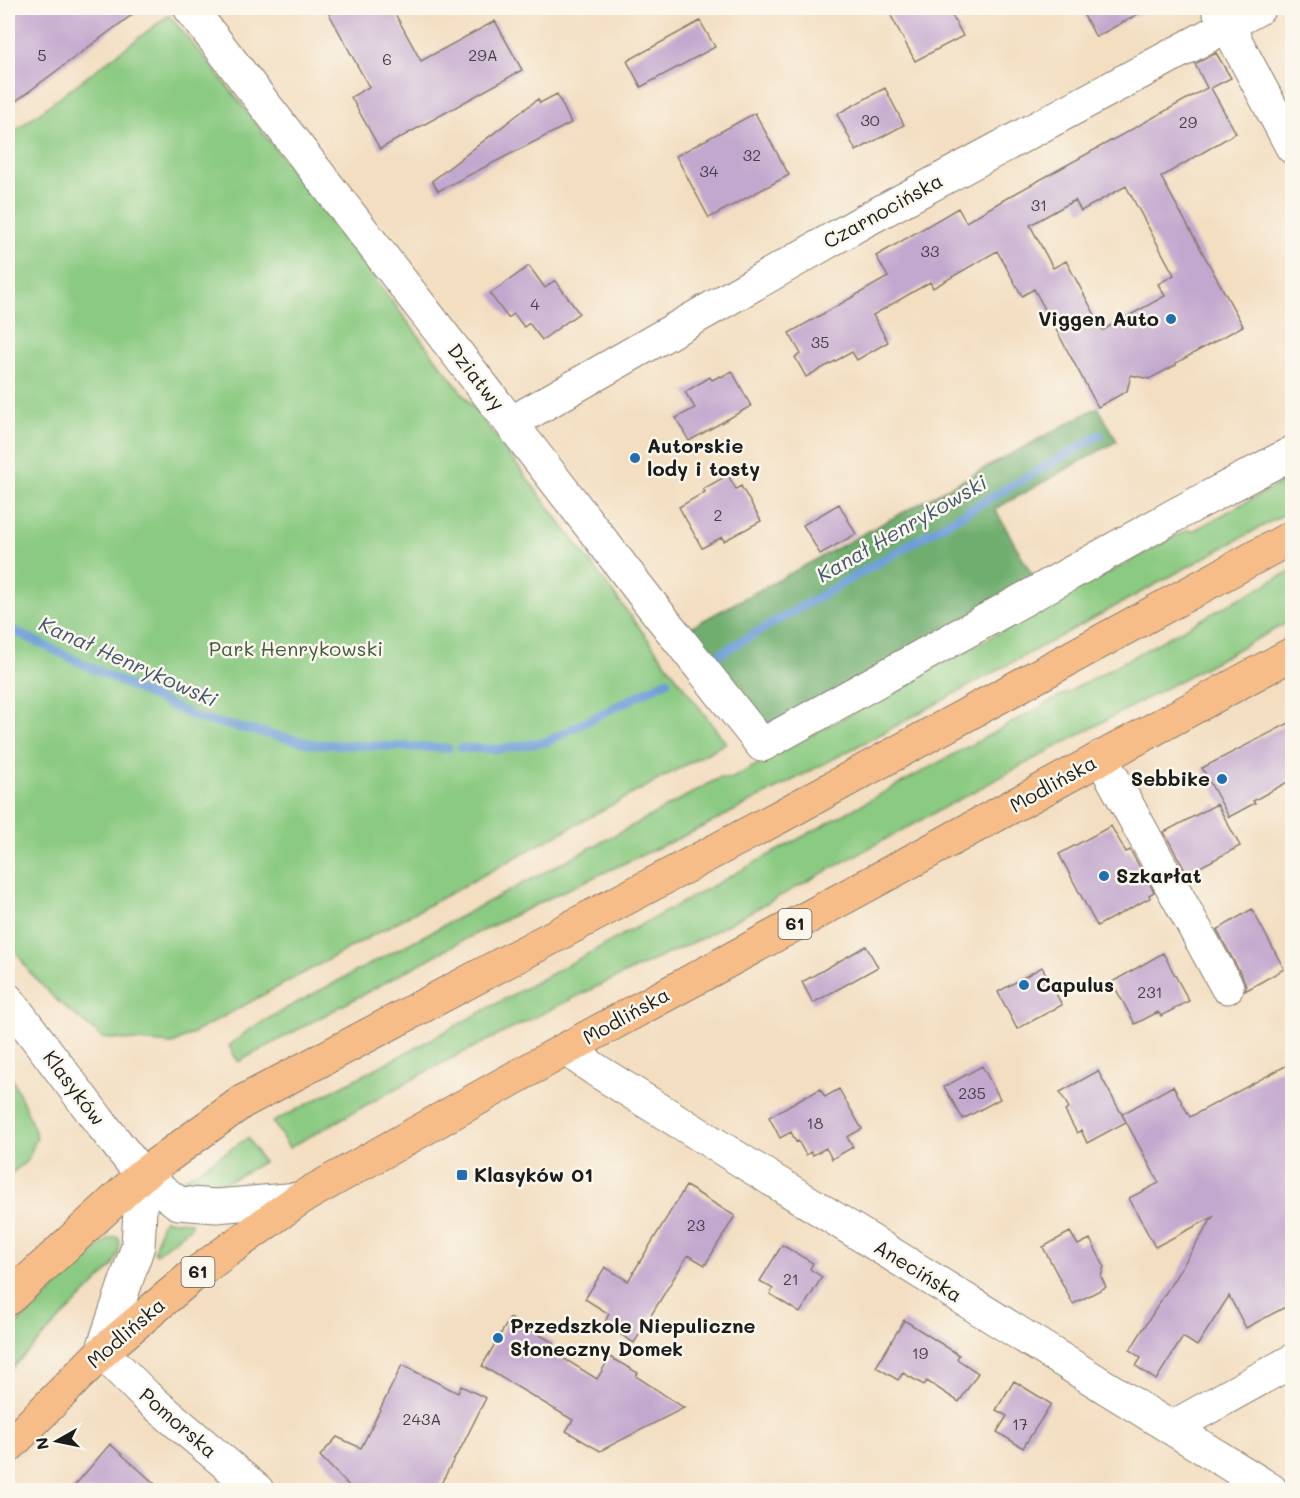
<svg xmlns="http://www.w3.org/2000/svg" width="1300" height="1498" font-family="Mali,sans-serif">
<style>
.green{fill:#8bca82;stroke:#54734f;stroke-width:1.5}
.forest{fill:#70ae70;stroke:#466546;stroke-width:1.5}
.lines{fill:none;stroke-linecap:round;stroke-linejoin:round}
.stream{stroke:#6e9ed8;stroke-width:9}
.building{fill:#c2a7ce;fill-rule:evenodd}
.minor-casing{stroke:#887d6e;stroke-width:35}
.major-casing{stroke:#887d6e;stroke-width:35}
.minor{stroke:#fff;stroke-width:33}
.major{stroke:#f7bd88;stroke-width:33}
.poi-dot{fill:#1f6fb2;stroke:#fbf7ec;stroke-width:2}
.labels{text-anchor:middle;stroke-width:5;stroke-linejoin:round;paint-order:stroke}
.number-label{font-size:16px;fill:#463f48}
.shield{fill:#fbf7ec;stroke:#5f5e5a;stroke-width:1.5}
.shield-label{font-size:18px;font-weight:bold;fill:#1c1c1c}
.street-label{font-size:20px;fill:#1c1c1c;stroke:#fbf7ec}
.poi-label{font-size:20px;font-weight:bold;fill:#1c1c1c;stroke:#fbf7ec;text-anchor:start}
.park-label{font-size:20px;fill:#435940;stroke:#fbf7ec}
.water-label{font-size:21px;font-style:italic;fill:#415671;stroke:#fbf7ec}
</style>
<rect width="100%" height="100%" fill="#fbf7ec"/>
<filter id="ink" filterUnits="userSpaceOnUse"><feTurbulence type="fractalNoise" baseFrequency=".0167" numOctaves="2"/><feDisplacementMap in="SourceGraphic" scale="12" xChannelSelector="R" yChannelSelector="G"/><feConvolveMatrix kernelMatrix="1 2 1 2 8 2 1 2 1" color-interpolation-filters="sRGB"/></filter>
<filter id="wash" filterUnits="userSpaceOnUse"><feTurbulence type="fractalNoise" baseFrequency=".008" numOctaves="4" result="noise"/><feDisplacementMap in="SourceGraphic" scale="24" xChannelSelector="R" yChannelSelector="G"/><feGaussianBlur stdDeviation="1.35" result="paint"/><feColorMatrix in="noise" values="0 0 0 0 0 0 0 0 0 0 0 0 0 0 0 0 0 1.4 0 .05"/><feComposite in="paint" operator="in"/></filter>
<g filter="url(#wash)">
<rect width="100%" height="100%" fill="#f3dec1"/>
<path class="green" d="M169,15l56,68 283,370 218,290 -553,301 -70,-6 -49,-40 -26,-28 -20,-31v-803z
M1292,477v33l-413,225 -176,92 -137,63 -95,46 -233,126 -9,-16 18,-15 40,-23 360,-190 72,-40 12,1 456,-249 6,1z
M1292,570v50l-590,318 -102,47 -158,78 -153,85 -16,-26 142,-74z
M8,1070l11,23 18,43 -9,24 -20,16z
M248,1138l15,24 -26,15 -12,5 -39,5 -4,-2 -1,-4z
M164,1220l25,2 2,1v4l-35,27 -2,-2 8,-30z
M114,1237l5,1c2,12 -2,20 -8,30l-103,104v-40l100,-93z"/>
<path class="forest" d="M1098,407l19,34 -122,68 41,73 -268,147 -77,-102z"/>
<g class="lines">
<path class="stream" d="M8,628l189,90 116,26 135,4
M721,653l379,-218
M461,748l36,1 49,-7 121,-61"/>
</g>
<g id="blocks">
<path class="building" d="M8,8h133l-133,99z
M326,8h66l29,53 74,-40 27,49 -142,79 -29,-52 18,-10z
M887,8h61l15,28 -48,25z
M1080,8h69l-53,29z
M700,21l15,26 -74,40 -14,-26z
M1216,53l15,25 -20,10 25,45 -75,44 82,149 -67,37v2l-27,14 -18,-4 -4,16 -29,16 -64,-118 -12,7 -25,-45 -64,37 -3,-6 -57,33 15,27 -31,18 -5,-8 -46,25 -11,-20 6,-3 -12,-21 99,-56 -12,-21 82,-48 8,14 41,-24 200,-110 -12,-24zM1126,186l48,89 -16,9 7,12 -62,34 -37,-69 -13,7 -23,-43 45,-25 6,11z
M885,88l19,37 -48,26 -19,-37z
M557,94l14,29 -133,68 -6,-10 106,-82 2,4z
M755,113l34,62 -80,43 -33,-62z
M529,266l16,22 10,-8 24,33 -37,27 -13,-17 -5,4 -10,-13 -6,4 -18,-24z
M732,371l19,35 -62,35 -13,-23 19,-10 -10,-16 25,-15 2,3 8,-4 1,1z
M728,475l8,14 5,-3 20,35 -37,20 -2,-4 -20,11 -23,-41 26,-15 -2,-3z
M839,504l17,30 -36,20 -17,-29z
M1293,721v58l-40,22 2,2 -26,14 -27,-49z
M1217,804l23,42 -53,28 -23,-42z
M1111,826l15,26 4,-2 24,42 -5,3 1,3 -53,28 -38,-72z
M1252,909l32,60 -39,22 1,-4 -3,-9 -26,-48z
M866,946l12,21 -65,36 -11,-21z
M1163,953l26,48 -28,15 -3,-4 -23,12 -23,-42z
M1042,967l20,38 -45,24 -19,-37z
M1293,1062v241l-47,25 -17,-32 -32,50 -14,-9 -27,43 -20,-14 5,-8 -11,-8 83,-133 -58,30 -26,-49 30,-15 -37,-69 51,-28 17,31z
M982,1066l18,33 -37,20 -19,-32z
M1098,1071l28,51 -39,21 -6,-13 -4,3 -12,-22 4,-3 -9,-16z
M820,1089l5,8 14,-8 23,40 -15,8 6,10 -21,12 -6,-11 -13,7 -2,-3 -5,3 -8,-14 -2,1 -5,-10 -11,6 -11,-21 38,-22 1,1z
M686,1186l49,30 -30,49 -17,-10 -54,88 -30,-19 5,-10 -24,-15 20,-32 23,14z
M1070,1232l8,13 12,-6 14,27 -3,11 5,10 -33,17 -30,-57z
M782,1245l31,18 -3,6 12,8 -22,36 -30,-19 3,-5 -13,-8z
M510,1318l44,25 -4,7 47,29 13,-22 28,16 -2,3 48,32 -84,43 -34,-20 7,-11 -91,-54z
M904,1320l55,35 -2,4 21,14 -19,29 -32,-21 -3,4 -21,-12 -5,7 -22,-13z
M402,1365l56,28 3,-7 25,12 -27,54h-1l-21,39h-83l-34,-35 17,-19 24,11z
M1014,1381l37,23 -28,44 -26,-16 10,-16 -11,-6z
M110,1444l53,47h-93z"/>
</g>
</g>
<g filter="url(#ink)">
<use href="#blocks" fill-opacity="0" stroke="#887d6e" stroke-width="1.5"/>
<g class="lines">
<defs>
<path id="minor" d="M190,8l460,595 112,142 415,-231 115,-61
M1218,8l74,139
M511,423l353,-202 333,-179 62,-34
M1101,757l126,230
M8,1000l91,121 43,54 36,28 38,3 83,-7
M566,1049l33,23 672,418
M142,1175l-4,71 -36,106 44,44 111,94
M1171,1428l121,-67"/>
<path id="major" d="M8,1299l134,-124 100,-73 537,-285 513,-280
M8,1447l94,-95 89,-75 108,-78 267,-150 726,-395"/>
</defs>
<use href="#minor" class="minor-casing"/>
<use href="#major" class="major-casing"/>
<use href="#minor" class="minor"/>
<use href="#major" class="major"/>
</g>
</g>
<g class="poi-dot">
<circle cx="1171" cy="319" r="6"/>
<circle cx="635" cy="458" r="6"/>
<circle cx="1222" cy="779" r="6"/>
<circle cx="1104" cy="876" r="6"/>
<circle cx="1024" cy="985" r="6"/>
<rect x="456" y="1169" width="12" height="12" rx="3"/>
<circle cx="498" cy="1338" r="6"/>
</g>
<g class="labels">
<g class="number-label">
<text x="42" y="61">5</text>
<text x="483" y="61">29A</text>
<text x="387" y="65">6</text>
<text x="870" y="126">30</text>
<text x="1188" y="128">29</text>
<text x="752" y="161">32</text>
<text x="709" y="177">34</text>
<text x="1039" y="211">31</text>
<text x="930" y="257">33</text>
<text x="535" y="310">4</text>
<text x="820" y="348">35</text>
<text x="718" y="521">2</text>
<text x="1150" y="998">231</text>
<text x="972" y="1099">235</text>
<text x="815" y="1129">18</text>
<text x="696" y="1231">23</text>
<text x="791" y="1285">21</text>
<text x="920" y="1359">19</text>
<text x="422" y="1425">243A</text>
<text x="1020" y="1430">17</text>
</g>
<g class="shield">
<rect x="778.5" y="909" width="33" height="30" rx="4.5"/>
<rect x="181.5" y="1257" width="33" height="30" rx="4.5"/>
</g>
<g class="shield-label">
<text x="795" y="930">61</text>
<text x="198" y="1278">61</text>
</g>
<g class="street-label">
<text transform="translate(883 211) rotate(-29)" y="7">Czarnocińska</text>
<text transform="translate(476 377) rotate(52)" y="7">Dziatwy</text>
<text transform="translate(1053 784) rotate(-29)" y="7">Modlińska</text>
<text transform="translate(626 1016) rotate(-29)" y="7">Modlińska</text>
<text transform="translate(74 1088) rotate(53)" y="7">Klasyków</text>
<text transform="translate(918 1271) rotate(32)" y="7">Anecińska</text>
<text transform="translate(126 1333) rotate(-41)" y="7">Modlińska</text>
<text transform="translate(178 1423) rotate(41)" y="7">Pomorska</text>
</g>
<g class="poi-label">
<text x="1159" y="326" text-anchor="end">Viggen Auto</text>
<text x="647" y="453">Autorskie<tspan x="647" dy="23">lody i tosty</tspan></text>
<text x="1210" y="786" text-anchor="end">Sebbike</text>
<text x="1116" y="883">Szkarłat</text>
<text x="1036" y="992">Capulus</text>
<text x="474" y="1182">Klasyków 01</text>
<text x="510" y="1333">Przedszkole Niepuliczne<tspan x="510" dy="23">Słoneczny Domek</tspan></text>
</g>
<g class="park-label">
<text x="296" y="656">Park Henrykowski</text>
</g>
<g class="water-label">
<text transform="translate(902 529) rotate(-30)" y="7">Kanał Henrykowski</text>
<text transform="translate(128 662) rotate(24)" y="7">Kanał Henrykowski</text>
</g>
</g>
<rect width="1300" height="1498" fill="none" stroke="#fbf7ec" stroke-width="30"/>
<g transform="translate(57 1441) rotate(261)" stroke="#fbf7ec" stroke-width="4.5" paint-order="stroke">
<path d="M0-4.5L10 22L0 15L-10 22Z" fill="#1c1c1c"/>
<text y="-9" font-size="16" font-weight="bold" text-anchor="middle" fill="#1c1c1c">N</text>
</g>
</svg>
